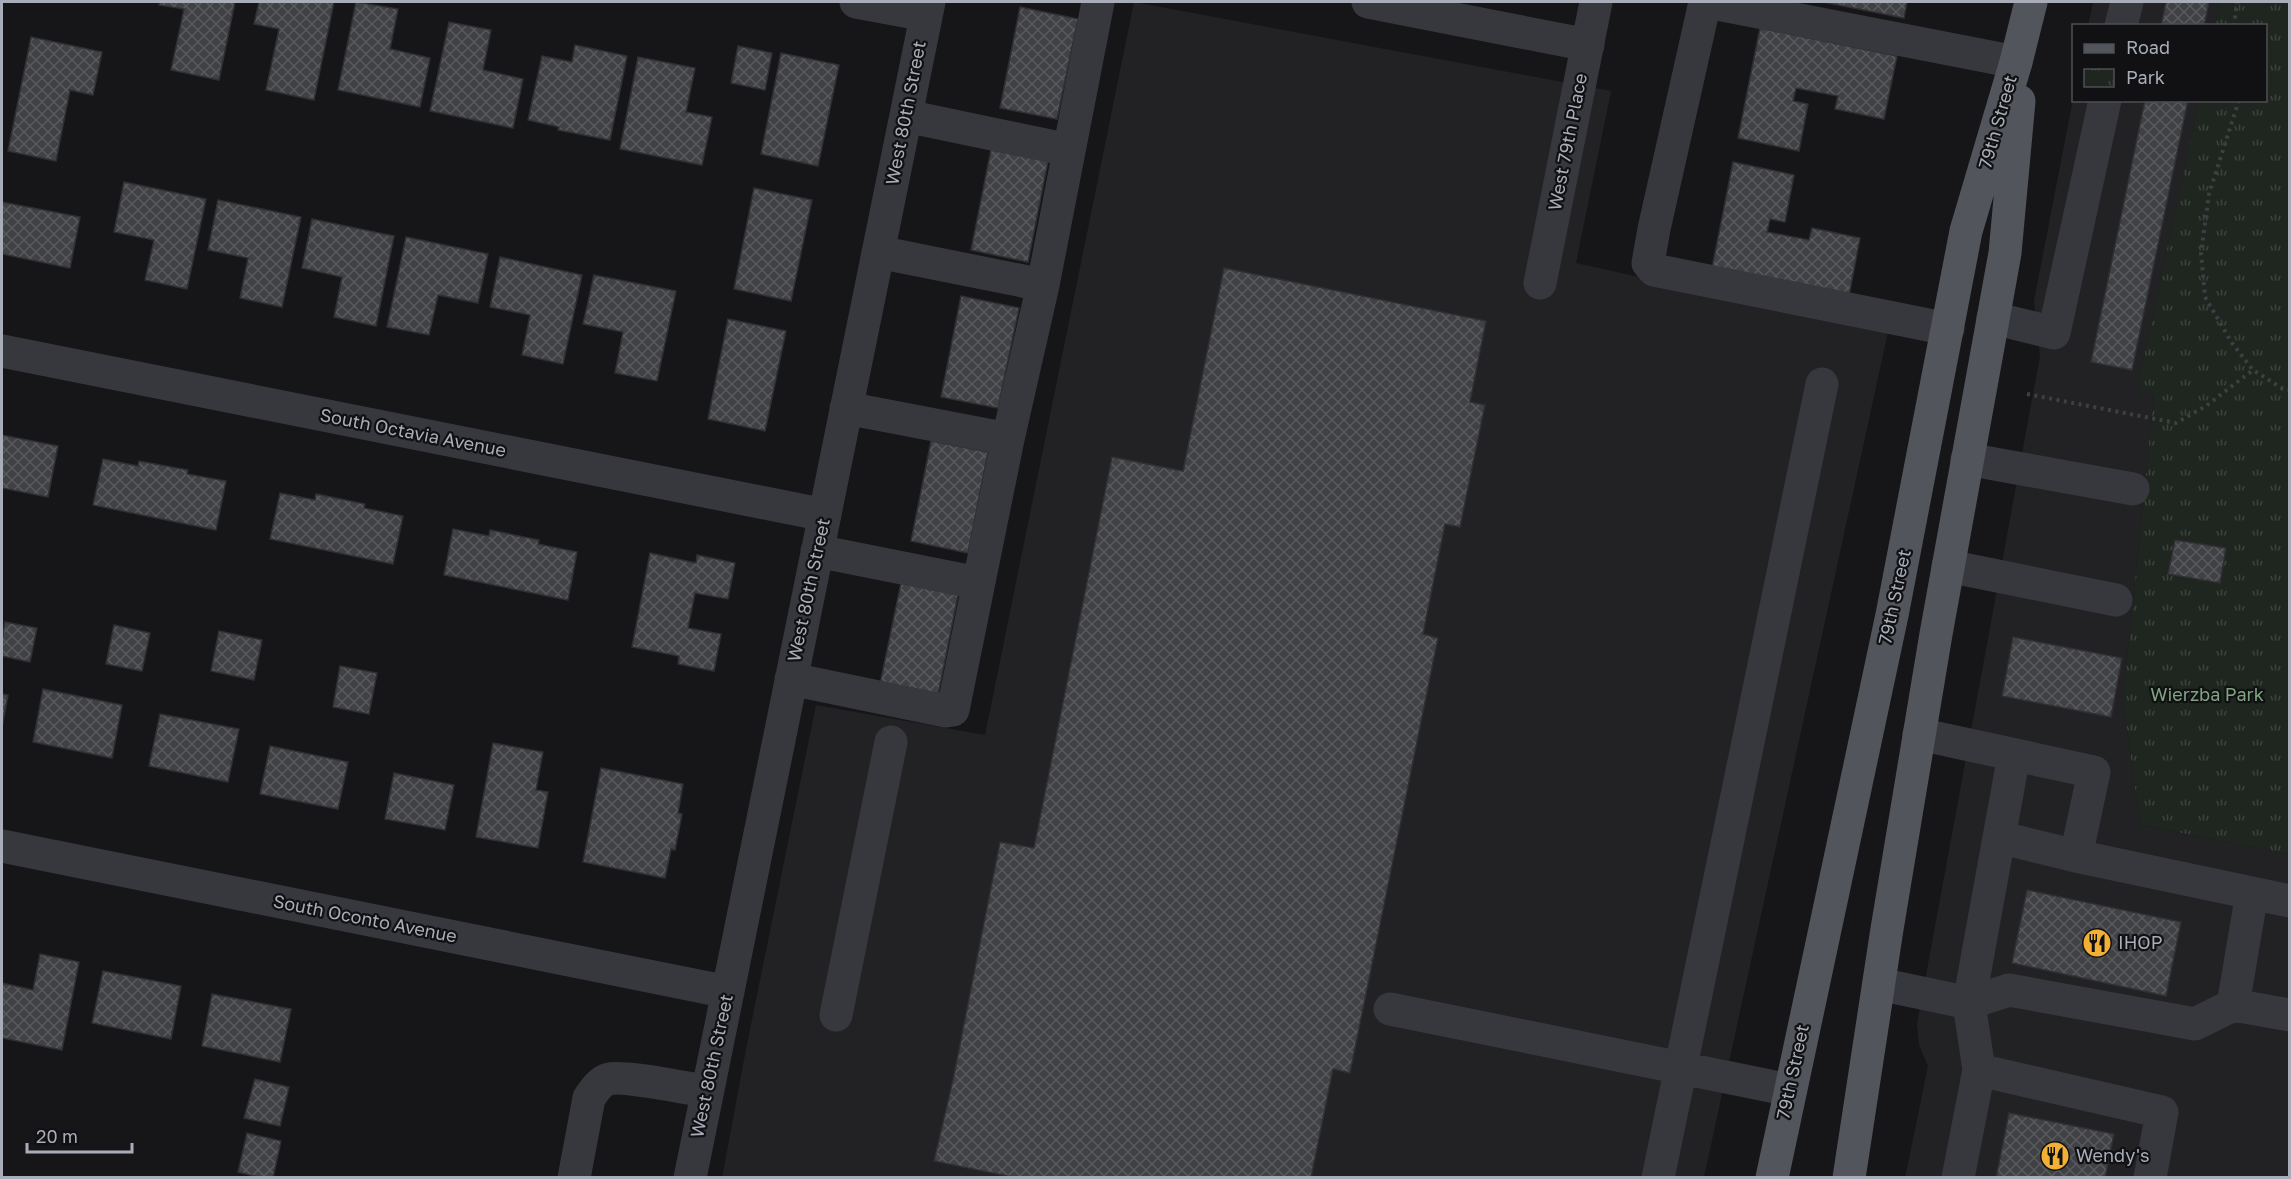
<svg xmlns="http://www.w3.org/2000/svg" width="2291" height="1179" font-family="'Golos Text',sans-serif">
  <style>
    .built { fill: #222225 }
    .park { fill: url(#park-tufts) }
    .building { fill: url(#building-cross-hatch); stroke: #303034; stroke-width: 1.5 }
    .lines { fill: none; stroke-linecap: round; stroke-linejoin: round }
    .path { stroke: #3d3f44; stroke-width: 4; stroke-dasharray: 3 4.5; stroke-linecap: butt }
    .minor { stroke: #37383d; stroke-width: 33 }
    .major { stroke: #53555c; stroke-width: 33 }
    .labels { text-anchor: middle; stroke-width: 4.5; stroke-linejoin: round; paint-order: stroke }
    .street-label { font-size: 18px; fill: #a8adb8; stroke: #111113 }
    .park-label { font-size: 18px; fill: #7fa381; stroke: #111113 }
    .poi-label { font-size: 18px; fill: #a8adb8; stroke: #111113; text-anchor: start }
  </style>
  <defs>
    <pattern id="park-tufts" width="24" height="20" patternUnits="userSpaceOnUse" patternTransform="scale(1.5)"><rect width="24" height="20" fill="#1e261f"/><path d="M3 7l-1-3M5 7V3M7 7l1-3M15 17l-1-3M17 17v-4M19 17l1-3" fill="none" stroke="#3c433d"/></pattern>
    <pattern id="building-cross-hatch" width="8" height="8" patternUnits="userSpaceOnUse" patternTransform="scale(1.5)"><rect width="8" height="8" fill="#404145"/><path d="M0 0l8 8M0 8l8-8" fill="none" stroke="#595a5e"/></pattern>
  </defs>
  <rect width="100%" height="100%" fill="#161618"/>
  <path class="built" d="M1134 2 1611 91 1576 263 1888 332 1704 1177 722 1178 746 1049 816 705 985 735Z
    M2093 2H2220L2215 25 2088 26Z
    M2073 99 2199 101 2137 389 2154 394 2123 699 2140 825 2289 854V1177L1905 1178 1928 1066 1919 1045 1917 1024 2040 356 2034 301Z"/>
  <path class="park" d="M2220 2H2289V854L2140 825 2123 699 2154 395 2137 389 2199 101 2266 100V26L2215 25Z"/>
  <path class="building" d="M160 2H235L219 80 171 70 184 9 159 5Z
    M259 2H334L314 100 266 90 279 29 254 24Z
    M356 2 398 9 390 49 430 58 420 107 338 90Z
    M1823 2H1907L1904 18Z
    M2166 2H2209L2204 26H2161Z
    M1020 7 1078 19 1057 119 1000 108Z
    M449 22 491 30 483 70 523 79 513 128 430 111Z
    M1760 28 1897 56 1884 119 1835 109 1838 96 1796 88 1793 101 1808 104 1799 151 1738 138Z
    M31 37 102 52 93 95 70 90 56 161 8 151Z
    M575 45 627 56 610 140 558 130 559 127 528 120 542 56 572 62Z
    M738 46 772 53 765 90 731 83Z
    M781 53 839 65 818 166 761 154Z
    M638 57 695 68 686 112 712 117 702 165 620 149Z
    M2145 100H2188L2132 370 2091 362Z
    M991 150 1048 161 1028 262 971 250Z
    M1733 162 1794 175 1785 222 1770 219 1767 232 1809 240 1812 228 1860 238 1848 301 1711 273Z
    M124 182 206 199 187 289 145 280 154 240 114 232Z
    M754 188 812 200 791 301 734 289Z
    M218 200 301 217 282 307 240 298 248 258 208 250Z
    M2 202 80 217 70 268 2 254Z
    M312 219 394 236 376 326 334 317 342 277 302 268Z
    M406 237 488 254 478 303 438 295 429 335 387 327Z
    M500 257 582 275 563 364 522 355 530 315 490 307Z
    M1224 268 1486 321 1470 402 1485 405 1460 527 1445 524 1423 634 1438 638 1350 1073 1333 1069 1311 1178H1017L934 1161 953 1080 1000 842 1034 848 1112 457 1183 471Z
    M594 275 676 291 657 381 615 373 623 332 583 324Z
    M961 296 1019 308 998 408 941 397Z
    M728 319 786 331 765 431 708 419Z
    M2 435 58 446 48 497 2 488Z
    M931 441 988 452 968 553 911 541Z
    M103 459 138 466 139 461 188 470 187 474 226 481 216 530 93 505Z
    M280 493 315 500 316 494 365 504 364 508 403 516 393 564 270 539Z
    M453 529 489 536 490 530 539 540 538 544 577 552 568 600 444 575Z
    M2175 540 2226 548 2220 583 2168 574Z
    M650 553 696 563 697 555 735 563 728 599 695 593 688 628 721 634 714 671 678 664 679 656 632 647Z
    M901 583 958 595 938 695 880 684Z
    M5 622 37 628 30 662 2 656V640Z
    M114 625 150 633 142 671 106 664Z
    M219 631 262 640 254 680 211 671Z
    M2013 637 2122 658 2111 717 2002 696Z
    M340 666 377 673 369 714 333 707Z
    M43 689 122 705 112 758 33 742Z
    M2 694 8 695 2 727Z
    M160 714 239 729 228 782 149 766Z
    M493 743 543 752 536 790 548 792 538 848 476 837Z
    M270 746 348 762 338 809 260 794Z
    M601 768 683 784 678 813 682 814 675 850 671 849 665 878 583 862Z
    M394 773 454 785 445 830 385 819Z
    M2027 890 2181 922 2166 996 2012 963Z
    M40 954 79 962 62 1050 2 1038V983L33 990Z
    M103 971 181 986 171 1039 92 1023Z
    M212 994 291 1009 280 1062 202 1046Z
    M255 1079 289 1087 280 1126 244 1118Z
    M2009 1113 2114 1134 2105 1178H1996Z
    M247 1133 281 1141 273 1178H262L238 1172Z"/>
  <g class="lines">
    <path class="path" d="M2234 26 2237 2
      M2239 100 2209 194 2201 253 2205 297 2232 343 2253 370 2283 389 2290 390
      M2027 394 2176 423 2206 406 2253 370"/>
    <path class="minor" d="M856 2 926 15
      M1368 2 1588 45
      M1705 2 1654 229 1648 263 1654 270 1948 329
      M1707 2 2016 62
      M2121 26 2127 2
      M906 116 1069 150
      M878 252 1043 285
      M1540 283 1596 2
      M1993 318 2054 333 2105 100
      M2 351 825 515
      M846 408 1008 439
      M1967 459 2133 489
      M817 551 978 583
      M1948 566 2116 600
      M791 679 946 711 953 710 1008 439 1043 285 1098 2
      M1919 734 2094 772 2076 856 2290 901
      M1999 837 2076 856
      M2 846 728 992
      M1879 984 1969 1003 2009 990 2195 1024 2233 1005 2290 1015
      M2233 1005 2252 893
      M1390 1009 1790 1090
      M836 1015 891 742
      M1979 1070 2162 1112 2150 1178
      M574 1178 589 1098C594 1091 600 1081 609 1079 623 1075 689 1089 707 1091
      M690 1178 929 2
      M1658 1178 1822 384
      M1958 1178 1979 1070 1969 1003 2014 755"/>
    <path class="major" d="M1772 1178 1892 615 1966 231 2016 62 2031 2
      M1849 1178 1887 929 1936 634 2005 253 2019 101"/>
  </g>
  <defs>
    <g id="restaurant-disc" transform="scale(1.5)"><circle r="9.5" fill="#f2b134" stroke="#111113"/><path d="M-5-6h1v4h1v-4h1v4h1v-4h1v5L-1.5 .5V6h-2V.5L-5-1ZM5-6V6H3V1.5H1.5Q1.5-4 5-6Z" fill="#111"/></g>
  </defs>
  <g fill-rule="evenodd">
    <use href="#restaurant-disc" x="2097" y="943"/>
    <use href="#restaurant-disc" x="2055" y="1156"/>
  </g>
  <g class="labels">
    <g class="street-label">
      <text transform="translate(906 113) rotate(-79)" y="6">West 80th Street</text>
      <text transform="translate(1998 122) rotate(-74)" y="6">79th Street</text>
      <text transform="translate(1568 142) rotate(-79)" y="6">West 79th Place</text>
      <text transform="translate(413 433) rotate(11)" y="6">South Octavia Avenue</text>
      <text transform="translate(809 590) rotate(-78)" y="6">West 80th Street</text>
      <text transform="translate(1895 597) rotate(-78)" y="6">79th Street</text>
      <text transform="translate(365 919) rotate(11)" y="6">South Oconto Avenue</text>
      <text transform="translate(712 1066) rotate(-78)" y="6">West 80th Street</text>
      <text transform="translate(1793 1072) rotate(-78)" y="6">79th Street</text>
    </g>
    <g class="park-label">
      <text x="2207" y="701">Wierzba Park</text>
    </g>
    <g class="poi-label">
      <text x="2118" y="949">IHOP</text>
      <text x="2076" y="1162">Wendy's</text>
    </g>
  </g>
  <rect width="2291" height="1179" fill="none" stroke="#a8adb8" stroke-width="6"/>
  <rect x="2072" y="24" width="195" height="78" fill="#111113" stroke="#4d4f55" stroke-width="1.5"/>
  <rect x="2084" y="44" width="30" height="9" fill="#53555c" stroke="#4d4f55" stroke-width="1.5"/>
  <text x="2126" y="54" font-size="18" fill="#a8adb8">Road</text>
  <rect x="2084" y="69" width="30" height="18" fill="url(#park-tufts)" stroke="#4d4f55" stroke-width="1.5"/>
  <text x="2126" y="84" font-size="18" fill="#a8adb8">Park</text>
  <path d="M27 1143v9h105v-9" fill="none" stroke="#a8adb8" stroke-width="3"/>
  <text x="36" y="1143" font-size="18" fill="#a8adb8" stroke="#111113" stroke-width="4.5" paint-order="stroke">20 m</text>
</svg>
